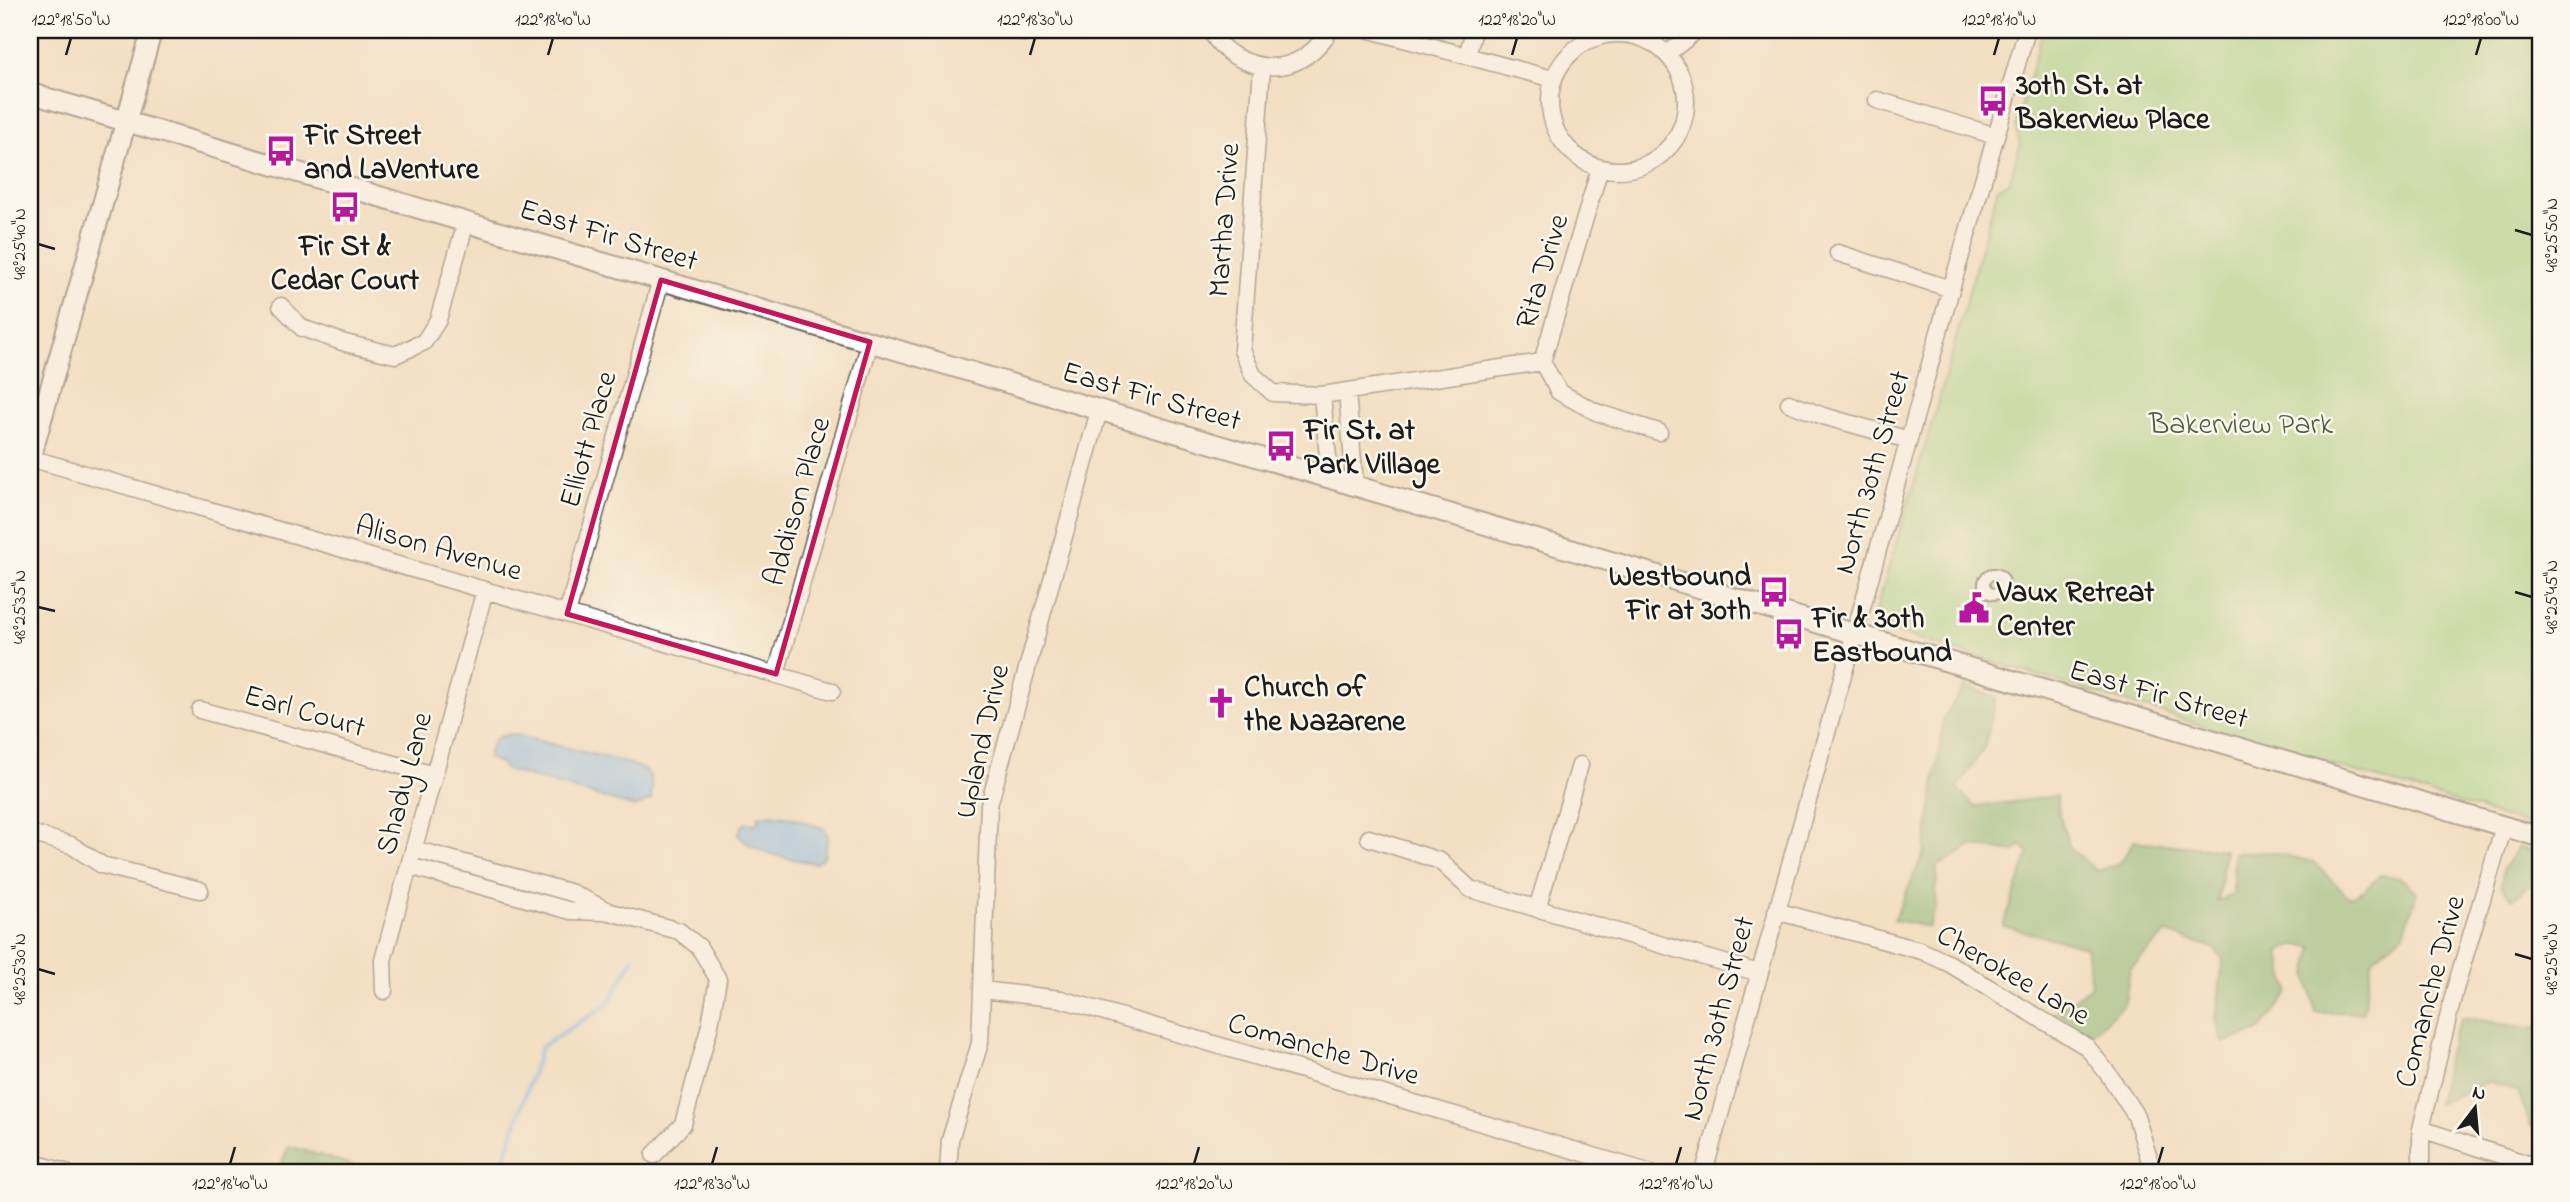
<svg xmlns="http://www.w3.org/2000/svg" width="2570" height="1202" font-family="'Indie Flower',sans-serif">
  <style>
    .green { fill: #9fd88b; stroke: #5e7a54; stroke-width: 2 }
    .forest { fill: #7fb877; stroke: #4e6a4a; stroke-width: 2 }
    .water { fill: #7ebaf0; stroke: #4d6b86; stroke-width: 2 }
    .lines { fill: none; stroke-linecap: round; stroke-linejoin: round }
    .stream { stroke: #7ebaf0; stroke-width: 4.5 }
    .pedestrian-casing { stroke: #676056; stroke-width: 14 }
    .minor-casing { stroke: #676056; stroke-width: 19 }
    .tertiary-casing { stroke: #676056; stroke-width: 23 }
    .pedestrian { stroke: #fff; stroke-width: 10 }
    .minor { stroke: #fff; stroke-width: 16 }
    .tertiary { stroke: #fff; stroke-width: 19 }
    .marked { fill: none; stroke: #c2185b; stroke-width: 5; stroke-linejoin: round }
    .ticks { fill: none; stroke: #1c1c1c; stroke-width: 2.5 }
    .labels { text-anchor: middle; stroke-width: 5; stroke-linejoin: round; paint-order: stroke }
    .poi-label { font-size: 30px; font-weight: bold; fill: #1c1c1c; stroke: #fbf7ec; text-anchor: start }
    .street-label { font-size: 30px; fill: #1c1c1c; stroke: #fbf7ec }
    .park-label { font-size: 30px; fill: #4a5e43; stroke: #fbf7ec }
    .neatline { fill: none; stroke: #1c1c1c; stroke-width: 2.5 }
    .ticks-label { font-size: 18px; text-anchor: middle; fill: #1c1c1c }
  </style>
  <rect width="100%" height="100%" fill="#fbf7ec"/>
  <filter id="ink" filterUnits="userSpaceOnUse"><feTurbulence type="fractalNoise" baseFrequency=".0143" numOctaves="2"/><feDisplacementMap in="SourceGraphic" scale="14" xChannelSelector="R" yChannelSelector="G"/><feConvolveMatrix kernelMatrix="1 2 1 2 8 2 1 2 1" color-interpolation-filters="sRGB"/></filter>
  <filter id="wash" filterUnits="userSpaceOnUse"><feTurbulence type="fractalNoise" baseFrequency=".00686" numOctaves="4" result="noise"/><feDisplacementMap in="SourceGraphic" scale="28" xChannelSelector="R" yChannelSelector="G"/><feGaussianBlur stdDeviation="1.57" result="paint"/><feColorMatrix in="noise" values="0 0 0 0 0 0 0 0 0 0 0 0 0 0 0 0 0 1.4 0 .05"/><feComposite in="paint" operator="in"/></filter>
  <g filter="url(#wash)">
    <rect width="100%" height="100%" fill="#f3dfc2"/>
    <path class="green" d="M2043 30H2540V828L1882 628 1875 614 1941 392 1998 187 2009 183 2020 146 2016 126Z"/>
    <path class="forest" d="M1965 686 1996 698 1985 746 1957 789 1976 807 2057 796 2059 814 2070 848 2097 871 2119 864 2134 841 2225 850 2218 901 2233 895 2234 853 2271 852 2313 862 2350 898 2366 889 2380 875 2401 878 2417 893 2404 933 2373 958 2363 1012 2316 1013 2307 976 2313 947 2297 945 2279 951 2289 992 2259 1031 2223 1043 2216 1019 2223 960 2214 948 2166 933 2130 969 2125 1003 2090 1036 2056 1012 2091 986 2086 947 2003 926 2029 853 2021 845 2014 852 1972 846 1937 867 1936 906 1929 927 1894 920 1925 850 1944 717Z
      M2518 847 2540 854V883L2535 881 2512 899 2501 886 2503 869Z
      M2461 1017 2529 1028 2540 1026V1124L2531 1127 2518 1091 2489 1081 2438 1104 2449 1049Z
      M289 1146 375 1172H277Z"/>
    <path class="water" d="M512 734 631 764 648 772 652 786 651 800 635 807 506 770 502 764 488 758C491 740 494 736 512 734Z
      M772 814 790 817 823 828 828 836 824 857 815 863C788 858 757 855 738 835L741 827 746 823 755 824 759 821 758 816Z"/>
    <g class="lines">
      <path class="stream" d="M500 1172 541 1047 608 1004 634 957"/>
    </g>
  </g>
  <g filter="url(#ink)">
    <g class="lines">
      <g class="pedestrian-casing">
        <path id="pedestrian" d="M1984 584a10 10 0 1 1 20 0a10 10 0 1 1-20 0Z"/>
      </g>
      <g class="minor-casing">
        <path id="minor" d="M1013 30 1024 33
          M1211 30C1223 59 1266 75 1295 62 1311 55 1321 44 1330 30
          M1370 30 1553 79
          M1550 102a68 68 0 1 1 136 0a68 68 0 1 1-136 0Z
          M1667 54 1697 30
          M1467 56 1474 30
          M1262 67 1242 350 1253 375 1273 393 1322 395 1542 362 1600 168
          M1877 100 1996 136
          M1838 253 1951 289
          M281 306 302 328 345 343 395 355 424 342 438 320 466 222
          M1542 362 1559 392 1596 412 1659 432
          M1347 392 1355 485
          M1322 395 1330 478
          M1789 403 1823 416 1909 440
          M30 458 832 691
          M567 614 661 280
          M776 674 870 342
          M200 710 434 775
          M30 833 71 845 102 865 200 890
          M1369 838 1440 861 1470 889 1759 973
          M414 849 572 893 610 912 679 931 699 947 718 979 710 1025 683 1124 654 1155
          M409 866 571 911 604 912
          M1537 909 1580 765
          M1776 911 1922 951 1950 964 2087 1047 2109 1075 2136 1116 2153 1172
          M982 990 1061 999 1648 1172
          M384 991 383 960 485 590
          M2421 1129 2540 1168
          M30 1162 65 1172
          M948 1172 950 1140 980 1043 989 805 1099 411
          M1704 1172 1951 289 2027 30
          M2421 1172V1129L2455 989 2504 826"/>
      </g>
      <g class="tertiary-casing">
        <path id="tertiary" d="M30 93 2540 837
          M30 460 152 30"/>
      </g>
      <use href="#pedestrian" class="pedestrian"/>
      <use href="#minor" class="minor"/>
      <use href="#tertiary" class="tertiary"/>
    </g>
  </g>
  <path d="M0 0H2570V1202H0ZM661 280 870 342 776 674 567 614Z" fill="#f3dfc2" fill-opacity=".55" fill-rule="evenodd"/>
  <path class="marked" d="M661 280 870 342 776 674 567 614Z"/>
  <path class="ticks" d="M66 55 71 38M548 55 553 38M1030 55 1035 38M1512 55 1517 38M1994 55 1999 38M2476 55 2481 38M2515 230 2532 235M38 244 55 249M2515 592 2532 597M38 607 55 611M2515 954 2532 959M38 969 55 974M230 1164 235 1147M712 1164 717 1147M1194 1164 1199 1147M1676 1164 1681 1147M2158 1164 2163 1147"/>
  <defs>
    <g id="bus-bare" transform="scale(2.415)"><path d="M-5-6H5V4H4V6H2V4H-2V6H-4V4H-5ZM-3.5-4V0h7V-4ZM-3.5 1.2v1.5H-2V1.2ZM2 1.2v1.5H3.5V1.2Z" fill="#b5179e" stroke="#fbf7ec" stroke-width="2.5" paint-order="stroke"/></g>
    <g id="civic-bare" transform="scale(2.415)"><path d="M-.6-6.5H3V-4.5H.6V-3L4-1V1h2V6H-6V1h2V-1L-.6-3ZM-1.2 2.5V6h2.4V2.5Z" fill="#b5179e" stroke="#fbf7ec" stroke-width="2.5" paint-order="stroke"/></g>
    <g id="church-bare" transform="scale(2.415)"><path d="M-1.2-6h2.4v3.5h3.3v2.4h-3.3V6h-2.4V-.1h-3.3v-2.4h3.3Z" fill="#b5179e" stroke="#fbf7ec" stroke-width="2.5" paint-order="stroke"/></g>
  </defs>
  <g fill-rule="evenodd">
    <use href="#bus-bare" x="1993" y="101"/>
    <use href="#bus-bare" x="281" y="151"/>
    <use href="#bus-bare" x="345" y="207"/>
    <use href="#bus-bare" x="1281" y="446"/>
    <use href="#bus-bare" x="1774" y="592"/>
    <use href="#civic-bare" x="1974" y="608"/>
    <use href="#bus-bare" x="1789" y="634"/>
    <use href="#church-bare" x="1221" y="703"/>
  </g>
  <g class="labels">
    <g class="poi-label">
      <text x="2016" y="94">30th St. at<tspan x="2016" dy="34">Bakerview Place</tspan></text>
      <text x="304" y="144">Fir Street<tspan x="304" dy="34">and LaVenture</tspan></text>
      <text x="345" y="255" text-anchor="middle">Fir St &amp;<tspan x="345" dy="34">Cedar Court</tspan></text>
      <text x="1304" y="439">Fir St. at<tspan x="1304" dy="34">Park Village</tspan></text>
      <text x="1751" y="585" text-anchor="end">Westbound<tspan x="1751" dy="34">Fir at 30th</tspan></text>
      <text x="1997" y="601">Vaux Retreat<tspan x="1997" dy="34">Center</tspan></text>
      <text x="1812" y="627">Fir &amp; 30th<tspan x="1812" dy="34">Eastbound</tspan></text>
      <text x="1244" y="696">Church of<tspan x="1244" dy="34">the Nazarene</tspan></text>
    </g>
    <g class="street-label">
      <text transform="translate(1223 220) rotate(-86)" y="10">Martha Drive</text>
      <text transform="translate(609 234) rotate(17)" y="10">East Fir Street</text>
      <text transform="translate(1541 271) rotate(-73)" y="10">Rita Drive</text>
      <text transform="translate(1152 395) rotate(16)" y="10">East Fir Street</text>
      <text transform="translate(587 439) rotate(-74)" y="10">Elliott Place</text>
      <text transform="translate(1871 472) rotate(-74)" y="10">North 30th Street</text>
      <text transform="translate(796 501) rotate(-74)" y="10">Addison Place</text>
      <text transform="translate(439 547) rotate(16)" y="10">Alison Avenue</text>
      <text transform="translate(2159 693) rotate(16)" y="10">East Fir Street</text>
      <text transform="translate(305 710) rotate(16)" y="10">Earl Court</text>
      <text transform="translate(981 741) rotate(-77)" y="10">Upland Drive</text>
      <text transform="translate(403 783) rotate(-75)" y="10">Shady Lane</text>
      <text transform="translate(2014 974) rotate(30)" y="10">Cherokee Lane</text>
      <text transform="translate(2429 991) rotate(-75)" y="10">Comanche Drive</text>
      <text transform="translate(1717 1018) rotate(-75)" y="10">North 30th Street</text>
      <text transform="translate(1324 1048) rotate(16)" y="10">Comanche Drive</text>
    </g>
    <g class="park-label">
      <text x="2241" y="433">Bakerview Park</text>
    </g>
  </g>
  <rect width="2570" height="1202" fill="none" stroke="#fbf7ec" stroke-width="77"/>
  <g transform="translate(2475 1108) rotate(16)" stroke="#fbf7ec" stroke-width="5" paint-order="stroke">
  <path d="M0-5L12 26L0 18L-12 26Z" fill="#1c1c1c"/>
  <text y="-10" font-size="19" font-weight="bold" text-anchor="middle" fill="#1c1c1c">N</text>
  </g>
  <rect x="38" y="38" width="2494" height="1126" class="neatline"/>
  <g class="ticks-label">
    <text x="71" y="25">122°18'50"W</text>
    <text x="553" y="25">122°18'40"W</text>
    <text x="1035" y="25">122°18'30"W</text>
    <text x="1517" y="25">122°18'20"W</text>
    <text x="1999" y="25">122°18'10"W</text>
    <text x="2481" y="25">122°18'00"W</text>
    <text transform="translate(2551 235) rotate(-90)" y="6">48°25'50"N</text>
    <text transform="translate(19 244) rotate(-90)" y="6">48°25'40"N</text>
    <text transform="translate(2551 597) rotate(-90)" y="6">48°25'45"N</text>
    <text transform="translate(19 607) rotate(-90)" y="6">48°25'35"N</text>
    <text transform="translate(2551 959) rotate(-90)" y="6">48°25'40"N</text>
    <text transform="translate(19 969) rotate(-90)" y="6">48°25'30"N</text>
    <text x="230" y="1189">122°18'40"W</text>
    <text x="712" y="1189">122°18'30"W</text>
    <text x="1194" y="1189">122°18'20"W</text>
    <text x="1676" y="1189">122°18'10"W</text>
    <text x="2158" y="1189">122°18'00"W</text>
  </g>
</svg>
